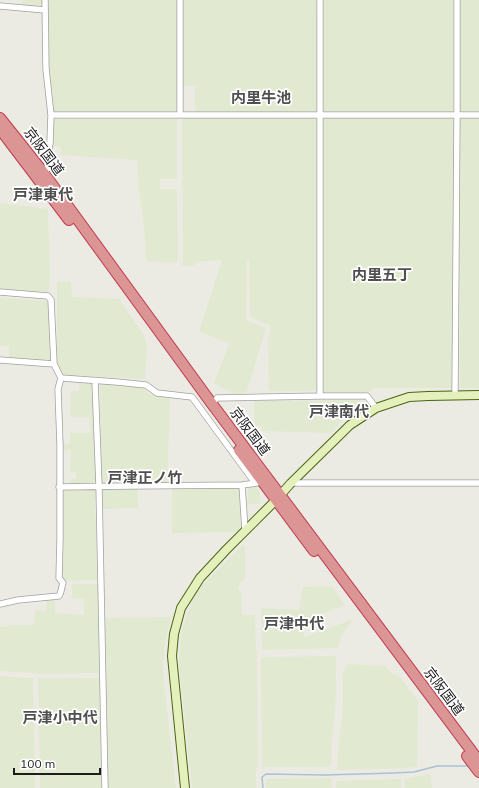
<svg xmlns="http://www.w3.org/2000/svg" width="479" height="788" font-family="Mulish,'Noto Sans JP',sans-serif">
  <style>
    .farmland { fill: #e2e9d1 }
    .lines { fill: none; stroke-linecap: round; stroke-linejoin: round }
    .stream { stroke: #a9c2d5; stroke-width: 1.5 }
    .street-casing { stroke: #a0a0a0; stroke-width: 7 }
    .secondary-casing { stroke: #4b6412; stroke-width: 10 }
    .highway-casing { stroke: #c13a4d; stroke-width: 12 }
    .street { stroke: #fff; stroke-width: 5.5 }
    .secondary { stroke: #e4f1bd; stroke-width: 8 }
    .highway { stroke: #da9594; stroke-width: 10 }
    .labels { text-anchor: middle; stroke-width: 3.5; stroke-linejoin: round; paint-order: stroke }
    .street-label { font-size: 14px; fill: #1c1c1c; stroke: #fff }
    .neighbourhood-label { font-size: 15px; font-weight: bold; fill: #4f4f4f; stroke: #fff }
  </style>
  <rect width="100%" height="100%" fill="#ecebe3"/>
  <path class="farmland" d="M23 0H43V2L41 7 22 5Z
    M47 0H177V112L174 114H54L52 112 53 94 48 71Z
    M181 0H316L317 111 315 114H195V86H182Z
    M321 0H453V111L450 113H324L321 111Z
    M458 0H479V113H461L459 111Z
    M324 117 451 118 454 122 455 388H374L368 392H324L321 390 322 120Z
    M461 117H479V388H460L459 120Z
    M185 118H315L317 120 316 391H269L268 338 271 326 250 317 249 259 247 260 246 320 266 328 247 391 241 395H235L214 383 229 344 199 331 222 260 201 261 192 266H181L183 264 182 120Z
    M53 119H177V179H160V189H177L178 261 175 263 146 261 144 226 139 191 137 160 61 155V147L52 146Z
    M0 203 48 209 50 276 49 289 47 292 16 291V290L0 288Z
    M57 282H71L72 297 119 299 144 335 147 344 145 379 65 375 62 373 57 362Z
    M0 298 50 301 51 362 9 359V346H0Z
    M80 381 94 383 97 485 70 486V479H76V472H70L71 450H62V444H70V433H90V418L70 417 71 391H79Z
    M105 383 147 387V394L170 397 167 483 101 484 100 385Z
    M361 400 331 433 262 431V426H254V401Z
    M249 485H255L260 492V504H248V488Z
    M95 488 97 580 69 581 65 580 61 577 63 490 64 489Z
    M138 488V508L102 509V491L103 489Z
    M244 488 245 522 236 532 172 533V489Z
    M244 544 245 549V578L242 582 238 586V589L241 591 242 594 241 595 242 614 244 615H255L256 648 257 653 258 767 256 770V788H192L179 665 181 634 187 614 192 602 199 589 211 576Z
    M72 584H98L99 673 44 674 0 671V627H6L8 625H34L35 610 46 611 47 599 55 598V613L84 615V599L72 598Z
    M332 586 345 605 301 621 305 637 351 620 352 621 341 637 338 648 262 650 261 610 263 608 299 610 303 587Z
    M171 617 165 644 163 663 164 683 176 788H108L104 618Z
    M335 656 336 659V694L335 714 332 739 331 765 330 767H262L261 657Z
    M348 664 385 666 393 674 400 677 418 701 417 767 383 769 337 770 339 741 343 710V673Z
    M0 676 33 678 35 788H0Z
    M38 678H100L103 788H40Z
    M429 774 431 777 432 788H405V779Z
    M331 778 332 788H266V779Z
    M401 779V788H336L337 781Z"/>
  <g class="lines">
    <path class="stream" d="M263 788 262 777 266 774 324 775 394 773 414 772 437 766H469"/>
    <g class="street-casing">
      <path id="street" d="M180 0V115
        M320 0V396
        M0 6 45 10
        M51 115H479
        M43 172 48 169 47 161 50 143 51 115 46 69 45 0
        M0 292 48 296 51 300 54 364 61 378 58 389 60 445V539L59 578 63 583C61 587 62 592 59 596L18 600 0 604
        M0 360 54 364
        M61 378 117 382 146 385 157 393 192 397 255 483
        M95 381 99 486 105 788
        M455 395 457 115V0
        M212 404 217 398 320 396H367L376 408
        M291 483H479
        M242 485 245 530
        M59 487 133 486 242 485 257 483"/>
    </g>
    <g class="secondary-casing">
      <path id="secondary" d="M185 788 172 656 174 634 181 608 200 578 226 550 276 500 291 483 350 425 376 408 409 397 428 396 479 395"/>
    </g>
    <g class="highway-casing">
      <path id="highway" d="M0 118 43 172 212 404 479 761
        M0 129 69 220
        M239 450 314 551
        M467 756 479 772"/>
    </g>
    <use href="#street" class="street"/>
    <use href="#secondary" class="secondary"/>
    <use href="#highway" class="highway"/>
  </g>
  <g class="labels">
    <g class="street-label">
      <text transform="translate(44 151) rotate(53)" y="5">京阪国道</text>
      <text transform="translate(250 431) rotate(53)" y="5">京阪国道</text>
      <text transform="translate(444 691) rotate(53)" y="5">京阪国道</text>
    </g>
    <g class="neighbourhood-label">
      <text x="261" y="103">内里牛池</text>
      <text x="43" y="200">戸津東代</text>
      <text x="382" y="280">内里五丁</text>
      <text x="339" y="417">戸津南代</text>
      <text x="145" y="483">戸津正ノ竹</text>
      <text x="294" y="629">戸津中代</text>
      <text x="60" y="723">戸津小中代</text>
    </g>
  </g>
  <path d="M14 768v6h86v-6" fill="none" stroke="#1c1c1c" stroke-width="2"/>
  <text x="20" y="768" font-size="12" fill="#1c1c1c" stroke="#ffffff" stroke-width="3" paint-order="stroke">100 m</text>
</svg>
